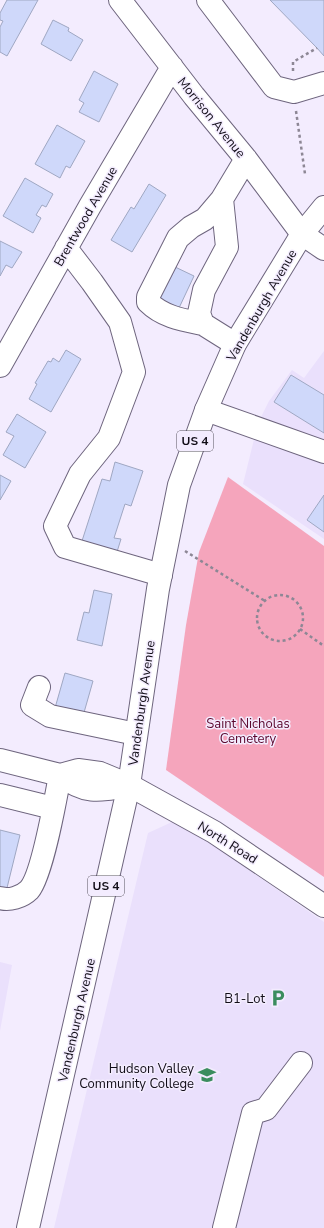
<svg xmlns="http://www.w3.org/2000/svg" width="324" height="1228" font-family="'Nunito Sans',sans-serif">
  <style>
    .built { fill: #eae0fc }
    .green { fill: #f5a5bc }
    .building { fill: #cfd8fa; stroke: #9fa7c2 }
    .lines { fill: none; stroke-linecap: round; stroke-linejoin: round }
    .minor-casing { stroke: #6e657e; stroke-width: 24 }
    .major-casing { stroke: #6e657e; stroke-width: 24 }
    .path { stroke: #8d8795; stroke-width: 2.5; stroke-dasharray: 3 3; stroke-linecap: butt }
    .minor { stroke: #fff; stroke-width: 22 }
    .major { stroke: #fff; stroke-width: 22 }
    .labels { text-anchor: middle; stroke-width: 3; stroke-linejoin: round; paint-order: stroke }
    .shield { fill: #f3ecfe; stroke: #55505c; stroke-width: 1 }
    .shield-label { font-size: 12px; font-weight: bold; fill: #110d17 }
    .street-label { font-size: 13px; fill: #110d17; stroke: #f3ecfe }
    .park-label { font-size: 13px; fill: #5c072e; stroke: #f3ecfe }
    .poi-label { font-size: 13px; fill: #110d17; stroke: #f3ecfe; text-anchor: end }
  </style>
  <rect width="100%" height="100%" fill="#f3ecfe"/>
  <path class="built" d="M324 351V539L243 484 258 423 269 401 292 370 304 378Z
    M172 822 210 843 324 922V1228H54L148 833Z
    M0 962 12 965 0 1031Z"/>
  <path class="green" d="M228 477 324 546V877L166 770 186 625 199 552Z"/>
  <path class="building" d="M7 0H38L7 56 0 52V27L3 21 0 20V13Z
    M270 0H324V56L317 48Z
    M53 20 69 28 68 31 83 40 71 61 41 44Z
    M94 71 118 84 99 122 79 112 84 103 79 100Z
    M57 125 85 141 70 168 66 166 60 178 35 164Z
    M25 178 53 194 46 207 42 205 36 215 41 218 33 233 3 216Z
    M149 184 166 195 132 252 111 240 131 207 134 209Z
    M0 241 22 252 12 268 6 265 0 276Z
    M173 266 194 276 179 308 158 298Z
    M66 350 81 359 51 412 29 399 37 384 35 383 48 361 51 362 53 358 59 362Z
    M291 375 324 395V433L274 402Z
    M17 414 46 432 25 468 3 455 14 436 6 432Z
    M115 462 143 471 131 506 125 504 114 538 121 539 116 555 81 544 102 479 110 481Z
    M0 475 11 481 0 500Z
    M324 495V532L307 520Z
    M94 590 112 594 102 646 77 640 84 612 89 613Z
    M65 673 93 681 83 716 55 708Z
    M0 830 20 835 5 896 0 894Z"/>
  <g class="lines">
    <g class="minor-casing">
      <path id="minor" d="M120 0 194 96 246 159 302 234 324 249
        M208 0 274 87 294 92 324 83
        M66 248 92 282 120 322 134 372 109 438 80 474 55 526 65 547 161 575
        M203 324C183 320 163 317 148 302V297L178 238 191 227 205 219 222 199
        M235 344 203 324 199 313 204 290 227 247 222 199 246 159
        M0 366 90 206 172 67
        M206 410 324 452
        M39 687 32 705 50 716 136 734
        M0 760 60 775C56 797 42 876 29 890 22 897 9 901 0 898
        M78 770 100 773 129 785C99 791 86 795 60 775Z
        M129 785 214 832 324 906
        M0 795 53 808
        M224 1228 253 1113 266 1109 301 1063"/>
    </g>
    <g class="major-casing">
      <path id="major" d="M28 1228 129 785 158 589 179 485 206 410 235 344 302 234 324 207"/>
    </g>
    <path class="path" d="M293 71V62L317 48
      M296 111 305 174
      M185 551 265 601
      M257 618a23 23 0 1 1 46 0a23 23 0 1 1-46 0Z
      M300 629 324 646"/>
    <use href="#minor" class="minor"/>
    <use href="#major" class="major"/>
  </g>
  <defs>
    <g id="parking-bare" transform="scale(1.38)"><path d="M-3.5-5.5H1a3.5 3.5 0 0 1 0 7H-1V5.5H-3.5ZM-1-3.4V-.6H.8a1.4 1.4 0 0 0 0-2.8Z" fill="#3b8d5e" stroke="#f3ecfe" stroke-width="2.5" paint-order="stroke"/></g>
    <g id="university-bare" transform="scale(1.38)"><path d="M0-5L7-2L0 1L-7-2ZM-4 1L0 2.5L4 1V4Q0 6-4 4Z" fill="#3b8d5e" stroke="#f3ecfe" stroke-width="2.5" paint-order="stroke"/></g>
  </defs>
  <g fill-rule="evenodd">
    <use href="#parking-bare" x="278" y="998"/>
    <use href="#university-bare" x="207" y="1075"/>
  </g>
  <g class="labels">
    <g class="shield">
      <rect x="177" y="431" width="36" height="20" rx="3"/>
      <rect x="88" y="876" width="36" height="20" rx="3"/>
    </g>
    <g class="shield-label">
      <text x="195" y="445">US 4</text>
      <text x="106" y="890">US 4</text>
    </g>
    <g class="street-label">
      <text transform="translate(212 117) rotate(51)" y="5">Morrison Avenue</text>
      <text transform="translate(85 216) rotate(-60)" y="5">Brentwood Avenue</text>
      <text transform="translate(261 305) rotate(-60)" y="5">Vandenburgh Avenue</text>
      <text transform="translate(141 703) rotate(-82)" y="5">Vandenburgh Avenue</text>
      <text transform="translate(228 842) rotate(32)" y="5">North Road</text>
      <text transform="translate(76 1020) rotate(-77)" y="5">Vandenburgh Avenue</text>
    </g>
    <g class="park-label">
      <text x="248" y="728">Saint Nicholas<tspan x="248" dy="15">Cemetery</tspan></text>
    </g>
    <g class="poi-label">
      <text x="265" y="1003">B1-Lot</text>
      <text x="194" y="1073">Hudson Valley<tspan x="194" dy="15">Community College</tspan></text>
    </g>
  </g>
</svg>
